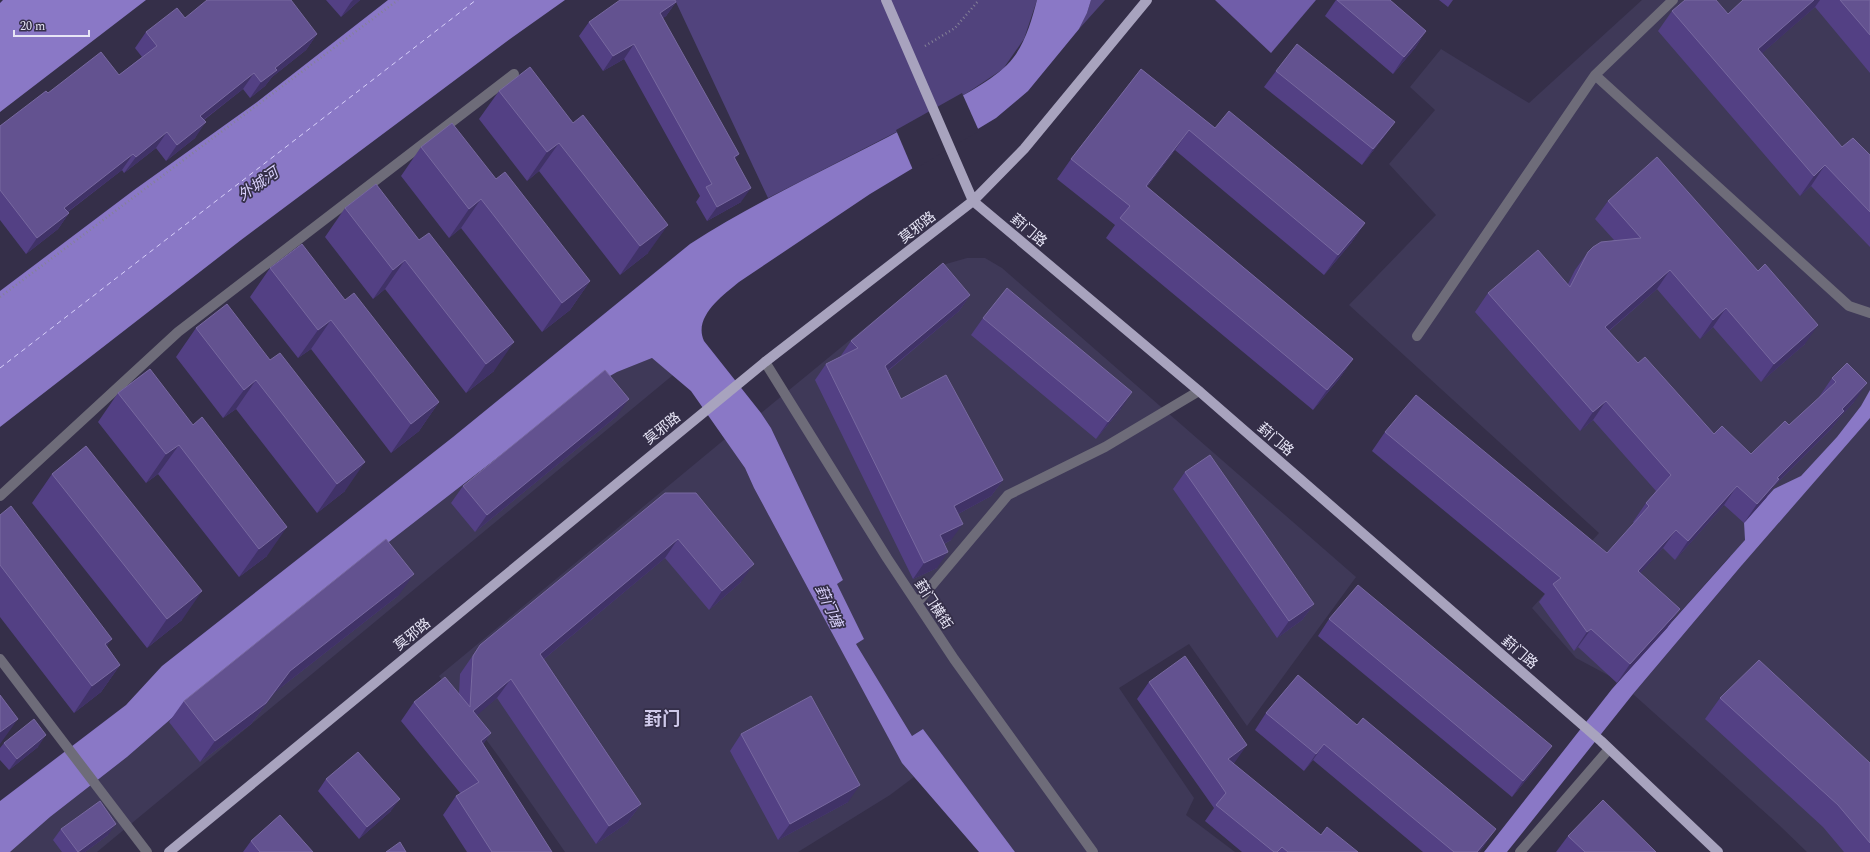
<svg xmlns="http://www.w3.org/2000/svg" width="1870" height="852" font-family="Spectral,'Noto Sans SC',serif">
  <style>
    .built { fill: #3f3958 }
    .green { fill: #51437d }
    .forest { fill: #705da9 }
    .water { fill: #8a78c6 }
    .pier { fill: #352f49 }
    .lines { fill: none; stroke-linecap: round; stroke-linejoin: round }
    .ferry { stroke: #d8d0fb; stroke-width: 1; stroke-dasharray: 5 4; stroke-linecap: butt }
    .path { stroke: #858197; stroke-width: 2.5; stroke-dasharray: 1 3; stroke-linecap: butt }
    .minor { stroke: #6e6c79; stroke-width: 10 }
    .major { stroke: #a8a3be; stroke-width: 10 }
    .wall { fill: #534084 }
    .shaded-wall { fill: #403267 }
    .building { fill: #635290; stroke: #7869a0 }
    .labels { text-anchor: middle; stroke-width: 3.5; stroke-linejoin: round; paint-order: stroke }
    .street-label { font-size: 14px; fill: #e7e5f6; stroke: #352f49 }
    .water-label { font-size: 15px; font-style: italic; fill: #d8d0fb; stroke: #352f49 }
    .district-label { font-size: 18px; font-weight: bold; fill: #cfc9ea; stroke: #352f49 }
  </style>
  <rect width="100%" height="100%" fill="#352f49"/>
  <path class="built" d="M1642 0H1870V852H1807L1779 825 1633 694 1742 565 1730 556 1619 681 1576 658 1532 608 1599 533 1349 305 1436 215 1389 164 1435 110 1410 87 1441 49 1529 103Z
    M967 258H985L1002 268 1356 577 1247 726 1189 644 1119 688 1194 798 1186 815 1235 852H1015L923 729 912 736 856 644 864 639 836 584 843 580 771 428 761 413 928 276 946 264Z
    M652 358 673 375 97 852H10L50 817 127 757 255 646 582 392 617 372Z
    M725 439 745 468 754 488 902 762 914 777 890 795 798 852H565L499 757 439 676Z"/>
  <path class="green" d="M675 0H1037L1024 39 1003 69 967 93 910 125 768 198Z
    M1091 0H1105L1079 29 1087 13Z"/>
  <path class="forest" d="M1215 0H1316L1271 53Z"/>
  <path class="water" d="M3 0H146L0 112V3Z
    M388 0H565L510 39 241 240 0 427V291L134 190 257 102Z
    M1037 0H1091L1087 13 1079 29 1028 91 996 118 870 194 739 282C722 296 693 317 704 341L761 413 771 428 843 580 837 584 864 639 856 644 912 736 923 729 1015 852H979L902 763 754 488 745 468 691 391 652 358 617 372 582 392 255 646 127 757 50 817 10 852H0V801L126 705 162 666 453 437 690 244C767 194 851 159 930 114 952 101 989 83 1007 65 1024 48 1031 23 1037 0Z
    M1870 390V418L1742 565 1633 694 1507 852H1484L1612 689 1745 540 1744 522 1774 489 1801 476 1837 437 1861 406Z"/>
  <path class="pier" d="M962 93 979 131 913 170 896 130Z"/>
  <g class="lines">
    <path class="ferry" d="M0 368 476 0"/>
    <path class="path" d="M925 46 955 28 979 0
      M0 297 398 0"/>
    <path class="minor" d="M1595 75 1849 306 1870 313
      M1417 336 1595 75 1673 0
      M765 362 887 558 954 659 1093 852
      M0 496 178 332 514 74
      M917 603 1008 495 1105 447 1199 391
      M0 659 147 852
      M1520 852 1609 749"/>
    <path class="major" d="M886 0 973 201 1199 391 1601 741 1718 852
      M169 852 765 362 973 201 1024 149 1147 0"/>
  </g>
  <path class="wall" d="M326 0H360L341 17Z
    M1336 0H1390L1426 31 1415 48 1393 74 1325 16Z
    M1439 0H1453L1448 7Z
    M1743 0H1870V73L1815 7 1762 53 1842 147 1870 155V247L1811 186 1800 196 1658 31 1672 11 1728 14Z
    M676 2 666 16 663 18 735 160 741 202 707 221 696 202 700 196 624 59 603 71 579 36 589 22Z
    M185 18 317 34 306 50 272 77 265 86 250 98 243 89 204 120 195 138 166 161 156 148 124 173 122 170 68 212 69 213 58 229 26 254 0 220V126L48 93 119 75 142 57 135 48 146 32Z
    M1141 69 1215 128 1365 223 1351 243 1324 275 1175 150 1147 187 1353 359 1339 379 1313 410 1106 238 1115 225 1057 179 1071 159Z
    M1276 71 1395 122 1383 138 1362 165 1264 87Z
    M499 91 573 123 648 253 620 275 539 171 527 181 479 119Z
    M421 147 496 179 590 281 570 310 542 332 461 228 449 238 401 176Z
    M376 184 494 371 466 393 385 289 373 299 325 237 345 208Z
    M1608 201 1805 344 1761 382 1713 327 1700 339 1657 289 1609 331 1638 363 1714 434 1751 454 1789 425 1819 398V397L1832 378 1854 402 1841 416 1831 429 1774 486 1766 498 1744 523 1724 505 1675 560 1663 548 1640 573 1680 609 1667 628 1617 683 1578 647 1574 651 1539 602 1545 594 1372 451 1385 432 1607 553 1634 523 1633 522 1646 503 1656 491 1593 420 1580 431 1475 312 1488 293 1568 284 1575 270 1588 252 1614 240 1595 219Z
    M270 268 439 402 419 431 391 453 311 349 298 358 250 297Z
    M970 295 959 311 888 371 901 399 1003 480 991 496 958 514 951 540 944 544 937 568 913 579 815 380 826 364 840 357 851 341Z
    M983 318 1121 409 1096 439 971 335Z
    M196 328 270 360 345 491 317 513 236 409 223 418 176 357Z
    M150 369 267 556 239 577 158 474 146 483 98 422 118 393Z
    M617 416 475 532 451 503 463 486Z
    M1185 472 1314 604 1302 620 1277 638 1173 489Z
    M52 474 182 620 147 648 32 503Z
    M665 493 741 582 709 610 665 558 544 659 641 804 627 823 596 844 497 698 476 715 491 733 483 744 552 852H467L443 815 456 796 461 794 401 721 414 702 459 694 460 674 480 645Z
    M0 515 107 646 120 665 101 692 74 713 0 617Z
    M399 595 275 692 251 724 200 762 169 722 184 701Z
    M1329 619 1540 763 1512 797 1318 636Z
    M1298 675 1484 846 1479 852H1423L1313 760 1304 771 1255 730 1266 713Z
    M1149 682 1235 762 1233 763 1321 835 1358 852H1242L1205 821 1214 808 1137 699Z
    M1720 698 1870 763V852H1844L1823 827 1705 719Z
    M741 734 848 802 778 840 730 751Z
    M4 743 38 747 9 770 0 760V748Z
    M326 779 391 811 359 839 318 791Z
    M61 829 108 835 85 852H62L53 840Z
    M1568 836 1656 852H1556Z
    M251 841 313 852H243Z"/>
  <path class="shaded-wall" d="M353 0H360L341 17 351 2Z
    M1814 0H1820L1815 7 1744 69 1758 49Z
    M676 2 666 16 650 27 660 13Z
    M1426 31 1415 48 1393 74 1404 57Z
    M317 34 306 50 272 77 265 86 250 98 261 82 275 68Z
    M634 44 624 59 603 71 613 56Z
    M254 73 243 89 189 131 200 116Z
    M206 122 195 138 166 161 177 145Z
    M1395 122 1383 138 1362 165 1373 149Z
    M1189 130 1175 150 1132 206 1146 186Z
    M167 132 156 148 124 173 136 157Z
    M559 143 539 171 527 181 547 152Z
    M133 154 122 170 53 223 64 208Z
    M739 154 729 168 734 157Z
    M1825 165 1811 186 1800 196 1814 176Z
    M751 188 741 202 707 221 717 207Z
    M481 199 461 228 449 238 469 209Z
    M69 213 58 229 26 254 37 238Z
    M1365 223 1351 243 1324 275 1338 255Z
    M668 225 648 253 620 275 640 246Z
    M405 260 385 289 373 299 393 270Z
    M1670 270 1657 289 1592 345 1605 327Z
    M590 281 570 310 542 332 562 303Z
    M970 295 959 311 874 382 885 366Z
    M1726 308 1713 327 1700 339 1713 320Z
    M331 320 311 349 298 358 318 330Z
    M1818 325 1805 344 1761 382 1774 364Z
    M514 342 494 371 466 393 486 364Z
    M1353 359 1339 379 1313 410 1327 390Z
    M256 380 236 409 223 418 244 390Z
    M1867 383 1854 402 1841 416 1831 429 1774 486 1766 498 1744 523 1757 504 1777 478 1842 409Z
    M1132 392 1121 409 1096 439 1108 422Z
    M629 399 617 416 475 532 487 515Z
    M1606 401 1593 420 1580 431 1593 412Z
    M439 402 419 431 391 453 411 424Z
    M179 445 158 474 146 483 166 454Z
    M365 462 345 491 317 513 337 484Z
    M1003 480 991 496 943 522 954 506Z
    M1737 486 1724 505 1675 560 1688 541Z
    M963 524 951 540 929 551 940 535Z
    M287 527 267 556 239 577 259 549Z
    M1676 530 1663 548 1625 590 1638 571Z
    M678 539 665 558 527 673 540 654Z
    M948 552 937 568 913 579 924 563Z
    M754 564 741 582 709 610 722 591Z
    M414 574 399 595 275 692 251 724 200 762 215 741 290 671Z
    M202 591 182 620 147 648 167 619Z
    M1314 604 1302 620 1277 638 1289 621Z
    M1680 609 1667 628 1617 683 1630 664Z
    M1591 629 1578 647 1574 651 1587 632Z
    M112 639 93 666 105 644Z
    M120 665 101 692 74 713 92 686Z
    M511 679 497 698 460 730 473 711Z
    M18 719 0 744V732Z
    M491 733 478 752 481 741Z
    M46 735 38 747 9 770 17 759Z
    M1324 744 1313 760 1304 771 1316 754Z
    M1247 745 1235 762 1216 775 1228 759Z
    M1552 746 1540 763 1512 797 1523 781Z
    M860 785 848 802 778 840 790 824Z
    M400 799 391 811 359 839 367 827Z
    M641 804 627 823 596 844 609 826Z
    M116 824 108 835 85 852H77Z
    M1496 829 1484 846 1479 852H1477Z"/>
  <path class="building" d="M207 0H291L317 34 275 68 277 70 261 82 254 73 200 116 206 122 177 145 167 132 136 157 133 154 64 208 69 213 37 238 0 190V126L46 91 48 93 101 52 119 75 157 46 146 32 177 8 185 18Z
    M620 0H675L676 2 660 13 739 154 734 157 751 188 717 207 706 187 712 184 634 44 613 56 589 22Z
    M1337 0H1390L1426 31 1404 57Z
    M1685 0H1716L1728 14 1743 0H1814L1758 49 1842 147 1853 138 1870 155V212L1825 165 1814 176 1672 11Z
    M1840 0H1870V35Z
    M1297 44 1395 122 1373 149 1276 71Z
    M530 67 573 123 583 115 668 225 640 246 559 143 547 152 499 91Z
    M1141 69 1215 128 1229 111 1365 223 1338 255 1189 130 1146 186 1353 359 1327 390 1120 218 1130 206 1071 159Z
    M452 123 496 179 505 172 590 281 562 303 481 199 469 209 421 147Z
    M1657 157 1758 271 1765 264 1818 325 1774 364 1726 308 1713 320 1670 270 1605 327 1638 363 1645 357 1714 434 1722 426 1751 454 1785 421 1789 425 1836 382 1832 378 1847 363 1867 383 1842 409 1844 411 1777 478 1779 479 1757 504 1737 486 1688 541 1676 530 1638 571 1680 609 1630 664 1591 629 1587 632 1553 584 1561 578 1385 432 1416 395 1607 553 1649 506 1646 503 1671 475 1606 401 1593 412 1488 293 1538 250 1570 287 1588 252 1593 247 1601 242 1641 238 1608 201Z
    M376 184 419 240 429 233 514 342 486 364 405 260 393 270 345 208Z
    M302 244 345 300 354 293 439 402 411 424 331 320 318 330 270 268Z
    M943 263 970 295 885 366 901 399 946 375 1003 480 954 506 963 524 940 535 948 552 924 563 826 364 858 348 851 341Z
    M1007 288 1132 392 1108 422 983 318Z
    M227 304 270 360 280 353 365 462 337 484 256 380 244 390 196 328Z
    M150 369 193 425 202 417 287 527 259 549 179 445 166 454 118 393Z
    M605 370 629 399 487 515 463 486Z
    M86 446 202 591 167 619 52 474Z
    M1210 455 1314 604 1289 621 1185 472Z
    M665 493H696L754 564 722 591 678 539 540 654 641 804 609 826 511 679 473 711 491 733 481 741 552 852H492L456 796 479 782 414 702 445 677 470 707 473 656 480 645Z
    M11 506 112 639 105 644 120 665 92 686 0 565V515Z
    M386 539 414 574 290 671 266 703 215 741 184 701Z
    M1358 585 1552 746 1523 781 1329 619Z
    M1185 656 1247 745 1228 759 1321 835 1327 827 1358 852H1288L1282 847 1277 852H1274L1216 805 1226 793 1149 682Z
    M1759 660 1870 763V843L1838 805 1720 698Z
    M1298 675 1357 725 1363 718 1496 829 1477 852H1454L1324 744 1316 754 1266 713Z
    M0 695 18 719 0 732Z
    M811 696 860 785 790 824 741 734Z
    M34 719 46 735 17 759 4 743Z
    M358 752 400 799 367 827 326 779Z
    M1603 800 1656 852H1585L1568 836Z
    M100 801 116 824 78 852 61 829Z
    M280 815 313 852H260L251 841Z
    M400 842 406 852H386Z"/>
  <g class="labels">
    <g class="street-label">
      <text transform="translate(917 227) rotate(-38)" y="5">莫邪路</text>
      <text transform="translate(1029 230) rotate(40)" y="5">葑门路</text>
      <text transform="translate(662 428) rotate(-39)" y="5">莫邪路</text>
      <text transform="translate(1276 439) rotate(41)" y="5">葑门路</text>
      <text transform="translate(934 604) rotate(57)" y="5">葑门横街</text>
      <text transform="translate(412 634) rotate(-39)" y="5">莫邪路</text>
      <text transform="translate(1520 652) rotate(41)" y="5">葑门路</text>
    </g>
    <g class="water-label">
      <text transform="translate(258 184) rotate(-35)" y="5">外城河</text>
      <text transform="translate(829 606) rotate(66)" y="5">葑门塘</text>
    </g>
    <g class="district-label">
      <text x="662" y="725">葑门</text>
    </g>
  </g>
  <path d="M14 30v6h75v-6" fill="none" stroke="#e7e5f6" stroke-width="2"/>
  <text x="20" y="30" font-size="12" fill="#e7e5f6" stroke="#352f49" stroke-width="3" paint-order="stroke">20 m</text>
</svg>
